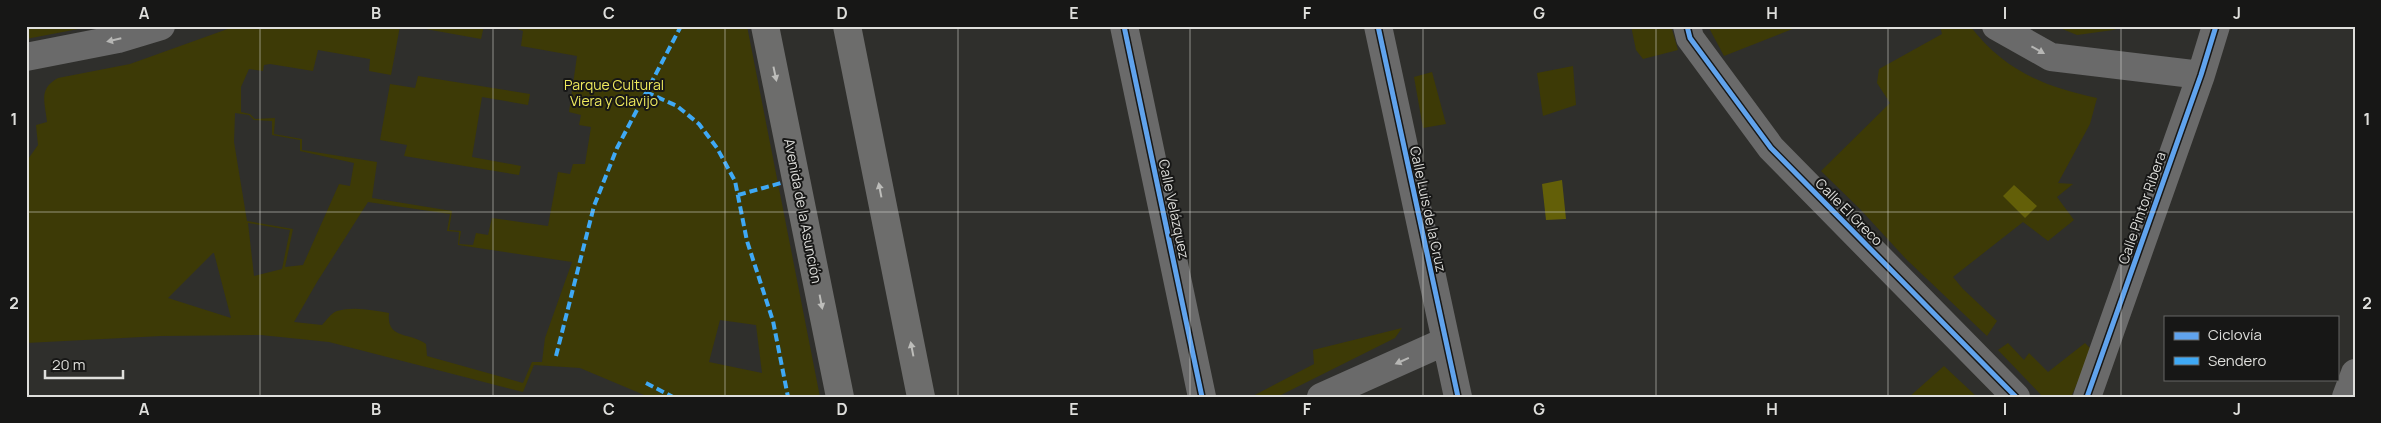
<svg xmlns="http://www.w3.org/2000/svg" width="2381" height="423" font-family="Manrope,sans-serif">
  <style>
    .green { fill: #3d3a06; fill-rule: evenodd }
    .water { fill: #635f08 }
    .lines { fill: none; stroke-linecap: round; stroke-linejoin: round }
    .minor { stroke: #6a6a6a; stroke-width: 28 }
    .tertiary { stroke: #6a6a6a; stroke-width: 28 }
    .secondary { stroke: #6d6d6c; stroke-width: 28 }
    .quiet { stroke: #3fa9f5; stroke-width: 4; stroke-dasharray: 8 4; stroke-linecap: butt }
    .cycleway-casing { stroke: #171716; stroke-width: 8 }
    .cycleway { stroke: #60a3ed; stroke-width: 5 }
    .oneway { fill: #b6b6b4 }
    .oneway2 { fill: #bdbdba }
    .grid { fill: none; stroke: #dfdfdc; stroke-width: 1; stroke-opacity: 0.55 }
    .labels { text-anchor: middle; stroke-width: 4; stroke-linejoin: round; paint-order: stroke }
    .park-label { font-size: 14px; fill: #efea5d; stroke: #171716 }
    .street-label { font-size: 14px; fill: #dfdfdc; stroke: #171716 }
    .neatline { fill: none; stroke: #dfdfdc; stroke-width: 2 }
    .grid-label { font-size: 16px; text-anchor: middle; font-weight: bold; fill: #dfdfdc }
  </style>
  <rect width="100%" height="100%" fill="#2f2f2c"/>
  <path class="green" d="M26 26H94L26 39Z
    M236 26H400L391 75 369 71 370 59 318 50 313 71 270 64 264 65 263 71 249 69 241 87V112L250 114 255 119 275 118 274 134 302 139V150L377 162 372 198 452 211 449 230 461 231 459 244 473 245 476 233 488 235 492 218 548 226 558 172 570 174 573 164H585L591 127 579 125 581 115 569 112 577 56 521 46 523 31 510 26H747L820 397H649L580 368 534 365 523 392 329 342 261 335 161 336 26 343V162L38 145 36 125 47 122C45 102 38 89 58 78L130 64ZM235 113 249 115 254 120 272 121V135L300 140V151L354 163 350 186 339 184 303 265 285 267 293 229 247 221 234 142ZM368 202 450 214 447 231 459 232 458 245 572 262 545 338 542 362H532L523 383 427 356 426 344C410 332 386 340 389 313 372 310 354 306 337 311 331 313 326 321 322 325L294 322 317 282ZM248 223 290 230 282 269 254 276ZM213 253H214L231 318 168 298ZM720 320 756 325 762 373 709 362Z
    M409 26H484L481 39Z
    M1631 26H1671L1678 50 1643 59 1636 50Z
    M1708 26H1800L1724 56Z
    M1940 26H1970C2005 71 2043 86 2097 98L2090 124 2058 183 2073 184 2057 197 2074 220 2048 241 2023 222 1953 277 1963 289 1997 321 1987 336 1906 259 1860 209 1821 171 1890 103 1877 83 1879 69 1942 34Z
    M2055 26H2096L2097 28 2126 26 2113 30 2077 35Z
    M1573 66 1576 105 1543 116 1537 73Z
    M1432 72 1446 124 1423 128 1414 77Z
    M418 76 530 94 528 105 482 97 472 157 521 166 519 175 404 156 407 145 380 140 390 84 415 88Z
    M1402 328 1395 338 1277 397H1251L1314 364 1313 350Z
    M2008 343 2024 360 2029 353 2048 372 2085 343 2092 350 2071 397H2043L1998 350Z
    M1944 366 1977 397H1909Z"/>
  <path class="water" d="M1562 180 1566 219 1546 220 1542 184Z
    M2014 185 2037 206 2025 218 2003 196Z"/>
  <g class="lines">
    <path class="minor" d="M1124 26 1202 397
      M1378 26 1458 397
      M1687 26 1690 38 1771 148 2016 397
      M1996 26 2051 57 2201 75
      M1321 397 1446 341
      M2087 397 2201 75 2216 26
      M2346 397 2355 373"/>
    <path class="tertiary" d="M26 57 118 39 161 26"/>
    <path class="secondary" d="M765 26 840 397
      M847 26 921 397"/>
    <path class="quiet" d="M646 92 677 106 699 124 717 148 735 181 747 241 773 321 788 397
      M738 195 781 183
      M556 356 594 206 617 148 681 26
      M646 383 673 397"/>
    <g class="cycleway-casing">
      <path id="cycleway" d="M1124 26 1202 397
        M1378 26 1458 397
        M1687 26 1690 38 1771 148 2016 397
        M2087 397 2201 75 2216 26"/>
    </g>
    <use href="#cycleway" class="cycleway"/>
  </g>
  <defs><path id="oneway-solid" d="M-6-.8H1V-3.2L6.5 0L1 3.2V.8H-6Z" transform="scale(1.25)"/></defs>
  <g class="oneway">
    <use href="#oneway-solid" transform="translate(114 40) rotate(167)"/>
    <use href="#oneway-solid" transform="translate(2038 50) rotate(29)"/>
    <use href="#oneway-solid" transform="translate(1402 361) rotate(156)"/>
  </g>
  <g class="oneway2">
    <use href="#oneway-solid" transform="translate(775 74) rotate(78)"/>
    <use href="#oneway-solid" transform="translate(880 190) rotate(-101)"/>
    <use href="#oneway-solid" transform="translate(821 302) rotate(79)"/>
    <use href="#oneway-solid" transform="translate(912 349) rotate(-101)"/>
  </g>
  <path class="grid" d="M260 26V397M493 26V397M725 26V397M958 26V397M1190 26V397M1423 26V397M1656 26V397M1888 26V397M2121 26V397M26 212H2355"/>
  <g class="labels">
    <g class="park-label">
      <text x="614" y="90">Parque Cultural<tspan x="614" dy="16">Viera y Clavijo</tspan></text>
    </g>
    <g class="street-label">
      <text transform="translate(2142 208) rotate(-71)" y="5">Calle Pintor Ribera</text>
      <text transform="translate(1174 209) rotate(78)" y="5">Calle Velázquez</text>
      <text transform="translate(1428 209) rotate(78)" y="5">Calle Luis de la Cruz</text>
      <text transform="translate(803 211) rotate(79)" y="5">Avenida de la Asunción</text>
      <text transform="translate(1849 212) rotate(45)" y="5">Calle El Greco</text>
    </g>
  </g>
  <rect width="2381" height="423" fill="none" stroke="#171716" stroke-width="55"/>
  <rect x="2164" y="316" width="175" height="65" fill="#171716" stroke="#676765"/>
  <rect x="2174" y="332" width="25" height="8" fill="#60a3ed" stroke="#676765"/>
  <text x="2208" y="340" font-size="15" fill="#dfdfdc">Ciclovía</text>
  <rect x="2174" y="357" width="25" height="8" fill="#3fa9f5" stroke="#676765"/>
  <text x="2208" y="366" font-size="15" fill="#dfdfdc">Sendero</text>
  <path d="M45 370v8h78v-8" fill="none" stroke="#dfdfdc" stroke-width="2.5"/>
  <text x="52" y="370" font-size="15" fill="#dfdfdc" stroke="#171716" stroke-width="4" paint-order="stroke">20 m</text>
  <rect x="28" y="28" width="2326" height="368" class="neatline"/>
  <g class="grid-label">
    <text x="144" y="19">A</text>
    <text x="376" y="19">B</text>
    <text x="609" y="19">C</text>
    <text x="842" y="19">D</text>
    <text x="1074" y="19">E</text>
    <text x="1307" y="19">F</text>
    <text x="1539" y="19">G</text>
    <text x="1772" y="19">H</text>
    <text x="2005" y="19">I</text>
    <text x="2237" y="19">J</text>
    <text x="14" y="125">1</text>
    <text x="2367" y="125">1</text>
    <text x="14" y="309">2</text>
    <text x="2367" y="309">2</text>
    <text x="144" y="415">A</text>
    <text x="376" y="415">B</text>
    <text x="609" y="415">C</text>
    <text x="842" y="415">D</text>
    <text x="1074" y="415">E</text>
    <text x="1307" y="415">F</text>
    <text x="1539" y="415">G</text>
    <text x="1772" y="415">H</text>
    <text x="2005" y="415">I</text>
    <text x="2237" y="415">J</text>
  </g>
</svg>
